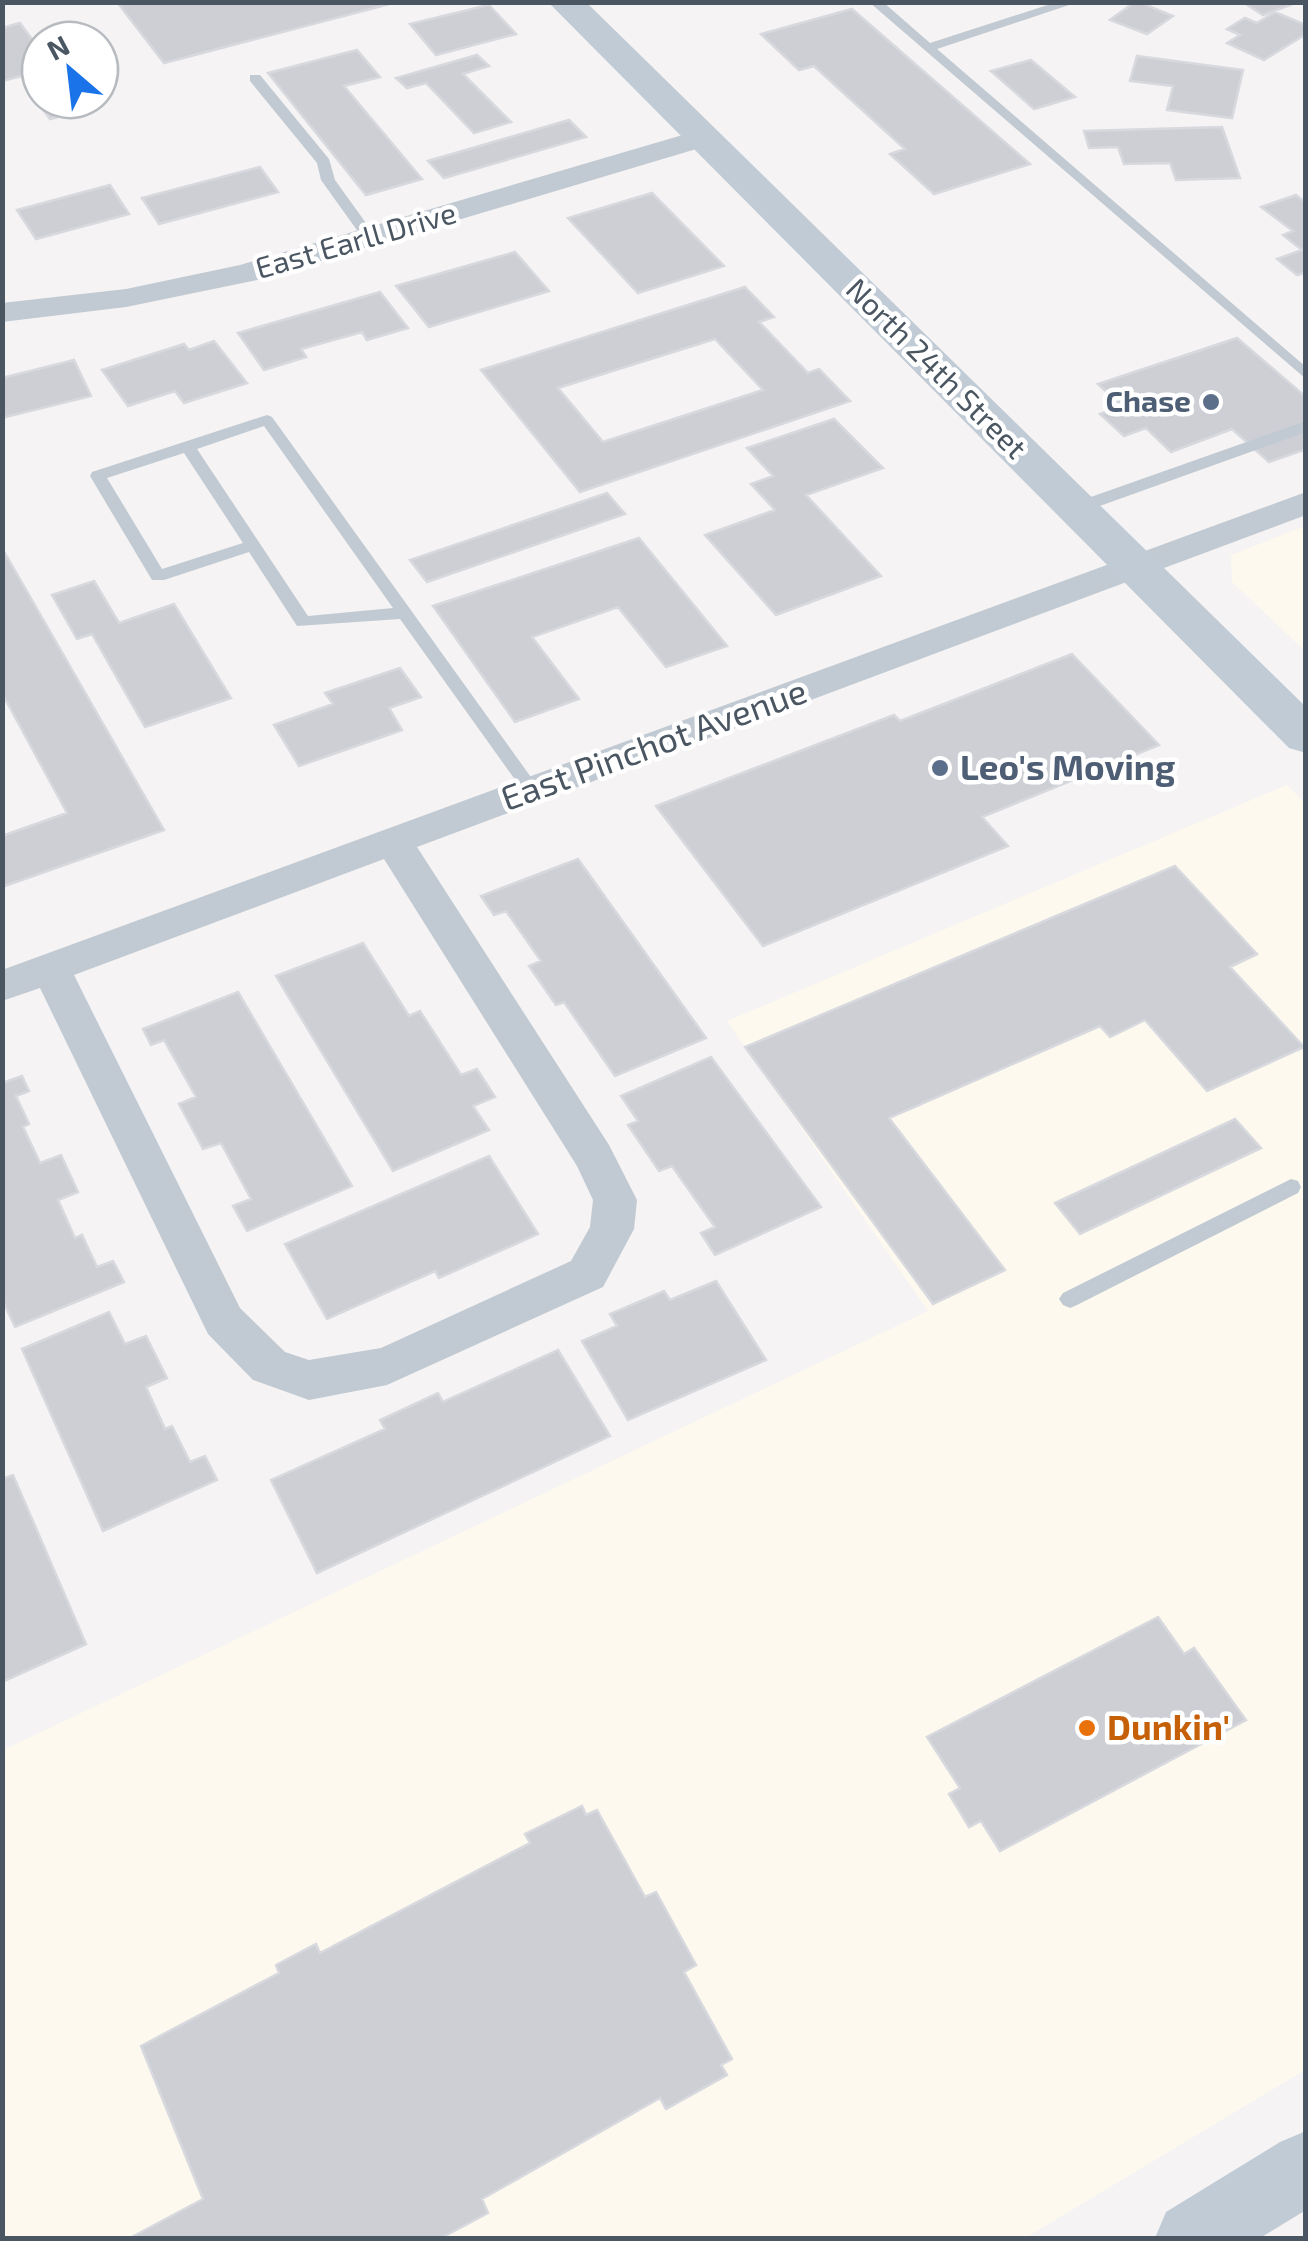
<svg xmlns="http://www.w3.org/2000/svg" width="1308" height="2241" font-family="'Exo 2',sans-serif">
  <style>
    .commercial { fill: #fdf9ef }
    .building { fill: #cdcfd5; stroke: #d7d9de; stroke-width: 2.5; fill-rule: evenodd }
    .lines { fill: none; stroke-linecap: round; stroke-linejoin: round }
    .lane { fill: #c1cad2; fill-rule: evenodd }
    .street { fill: #c1cad2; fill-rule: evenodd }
    .secondary { fill: #c1cbd6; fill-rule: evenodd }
    .service-dot { fill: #5c6f8a; stroke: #fff; stroke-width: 4 }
    .food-dot { fill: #e8710a; stroke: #fff; stroke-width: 4 }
    .labels { text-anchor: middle; stroke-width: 9; stroke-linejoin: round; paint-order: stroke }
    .far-street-label { font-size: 30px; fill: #4a5661; stroke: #fff }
    .far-service-label { font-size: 30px; font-weight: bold; fill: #4e5e75; stroke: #fff; text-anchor: end }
    .street-label { font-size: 35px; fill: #4a5661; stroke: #fff }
    .service-label { font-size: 35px; font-weight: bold; fill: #4e5e75; stroke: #fff; text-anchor: start }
    .food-label { font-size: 35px; font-weight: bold; fill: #c56008; stroke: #fff; text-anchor: start }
  </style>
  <rect width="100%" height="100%" fill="#f5f3f3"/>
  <path class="commercial" d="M1305 526V651L1232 582 1231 555Z
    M1287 785 1306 804 1305 2070 1025 2238H3V1750L928 1311 727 1021Z"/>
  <path class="building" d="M117 2H397L164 63Z
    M1135 2H1139L1173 16 1147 34 1110 20Z
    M1243 2H1286L1290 5 1263 15Z
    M489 5 516 34 436 55 410 24Z
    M852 9 1030 164 934 194 890 154 905 149 814 66 799 70 761 34Z
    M1275 12 1306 25V34L1264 60 1227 43 1240 35 1227 29 1245 18 1257 23Z
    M20 23 40 50V71L3 81 2 28Z
    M357 50 380 77 344 86 422 179 366 195 268 73Z
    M477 55 489 66 463 74 511 122 474 133 426 83 407 88 396 78Z
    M1137 56 1243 70 1232 118 1167 110 1173 86 1130 81Z
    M1031 60 1075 97 1034 109 991 71Z
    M96 100 101 106 50 119 37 101Z
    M569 120 586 137 444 178 428 161Z
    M1222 127 1240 178 1176 180 1170 163 1124 164 1118 147 1089 148 1084 131Z
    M260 167 278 192 159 224 142 198Z
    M110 185 129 214 36 239 17 210Z
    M652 193 724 266 638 293 568 218Z
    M1296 195 1306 203V272L1297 275 1277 259 1302 250 1283 235 1293 231 1261 207Z
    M515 252 549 291 429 327 396 286Z
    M745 287 774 317 759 322 808 373 819 369 850 401 580 492 481 370ZM715 339 763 390 603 442 558 388Z
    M380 292 408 328 367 340 362 332 301 349 306 357 264 370 238 333Z
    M1237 338 1306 397V449L1269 462 1232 429 1171 452 1146 428 1124 436 1100 414 1122 406 1098 384Z
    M214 341 247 383 184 403 175 391 128 406 102 370 184 344 189 350Z
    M74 360 91 396 2 418V378Z
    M834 419 883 468 806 495 881 576 776 615 705 535 775 510 751 484 773 476 747 448Z
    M607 493 625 514 427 582 410 560Z
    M639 538 727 646 666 667 618 607 532 637 579 699 515 722 433 606Z
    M2 548 164 830 2 887V836L67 813 2 693Z
    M94 581 119 623 174 604 231 698 145 727 92 634 77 639 52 595Z
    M1072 654 1159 745 982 817 1008 846 763 946 656 806 894 715 900 721Z
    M400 668 421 697 389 708 402 730 299 766 274 725 333 704 325 693Z
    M578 859 706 1038 615 1076 564 1002 556 1005 529 966 541 961 506 911 494 915 481 896Z
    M1175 866 1257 954 1230 967 1304 1047 1207 1091 1145 1020 1110 1037 1100 1026 889 1118 1005 1270 933 1304 745 1047Z
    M363 943 409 1016 420 1011 461 1075 477 1069 495 1097 473 1106 489 1130 393 1171 276 976Z
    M238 992 352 1186 247 1231 233 1206 251 1199 221 1143 203 1149 179 1104 196 1097 164 1040 151 1045 143 1029Z
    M711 1057 821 1207 715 1255 701 1233 715 1227 672 1166 659 1171 628 1125 638 1121 621 1096Z
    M22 1076 29 1091 16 1096 29 1124 23 1127 40 1163 61 1155 78 1192 58 1200 75 1238 82 1235 97 1267 113 1261 124 1282 15 1327 2 1299V1083Z
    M1235 1119 1261 1148 1080 1234 1055 1203Z
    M489 1156 538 1234 439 1278 435 1271 327 1319 285 1244Z
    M716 1281 766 1360 628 1420 582 1341 617 1326 610 1314 664 1291 670 1300Z
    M109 1312 125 1344 146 1336 167 1378 146 1387 165 1429 172 1426 190 1462 205 1456 217 1480 103 1531 22 1349Z
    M558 1350 610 1436 317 1573 271 1480 385 1429 380 1420 438 1393 443 1402Z
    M13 1475 86 1644 2 1682V1479Z
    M1158 1617 1184 1654 1194 1648 1246 1720 1000 1851 981 1821 969 1827 949 1794 960 1788 927 1737Z
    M582 1806 586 1815 597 1810 645 1897 656 1892 696 1965 684 1972 732 2059 721 2065 727 2075 666 2109 660 2098 482 2199 488 2213 441 2238H130L203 2199 141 2046 279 1973 276 1965 316 1944 320 1953 530 1843 525 1834Z"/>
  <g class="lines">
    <path class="lane" d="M869 2H883L930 43 1057 2H1078L937 49 1306 367V379Z
      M250 75H260L329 159 335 180 376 237 374 240H364L321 180 317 163 250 81Z
      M267 415 272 417 538 787 541 791 538 795H526L400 619 297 626 249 552 164 580H152L90 476 92 472ZM264 426 393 608 308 616 197 449ZM184 453 243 543 162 569 107 478Z
      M1306 421V432L1083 512H1071L1069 508 1071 504Z
      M1291 1179 1298 1181 1301 1187 1298 1193 1077 1305 1070 1308 1063 1305 1059 1299 1063 1293Z"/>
    <path class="street" d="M703 129 713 132 718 138 713 144 257 280 126 307 2 322V303L126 289 240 265Z
      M1306 492V515L417 847 609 1145 637 1200 634 1229 603 1287 387 1385 309 1400 253 1380 208 1334 40 988 2 1001V970ZM384 859 577 1166 593 1200 590 1227 571 1261 381 1348 309 1360 285 1352 240 1308 74 975Z"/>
    <path class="secondary" d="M548 2H586L1306 707V753L1289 748Z
      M1306 2131V2210L1260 2238H1155L1166 2212 1280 2142Z"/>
  </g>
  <g class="service-dot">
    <circle cx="1211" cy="402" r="10"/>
    <circle cx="940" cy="768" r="10"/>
  </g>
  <circle class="food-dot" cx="1087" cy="1728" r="10"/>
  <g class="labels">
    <g class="far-street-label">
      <text transform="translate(356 241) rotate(-16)" y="10">East Earll Drive</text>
      <text transform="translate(936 369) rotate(45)" y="10">North 24th Street</text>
    </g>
    <g class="far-service-label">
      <text x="1191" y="412">Chase</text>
    </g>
    <g class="street-label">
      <text transform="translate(654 745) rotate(-20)" y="12">East Pinchot Avenue</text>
    </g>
    <g class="service-label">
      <text x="960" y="780">Leo's Moving</text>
    </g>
    <g class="food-label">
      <text x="1107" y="1740">Dunkin'</text>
    </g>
  </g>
  <rect width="1308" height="2241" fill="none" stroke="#4a5661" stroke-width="10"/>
  <g transform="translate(70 70) rotate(332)"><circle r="48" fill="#ffffff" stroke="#b7bbc0" stroke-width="2.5"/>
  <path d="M0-8L18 38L0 25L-18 38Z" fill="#1a73e8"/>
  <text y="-15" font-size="28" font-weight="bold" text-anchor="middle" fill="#4a5661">N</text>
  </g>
</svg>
